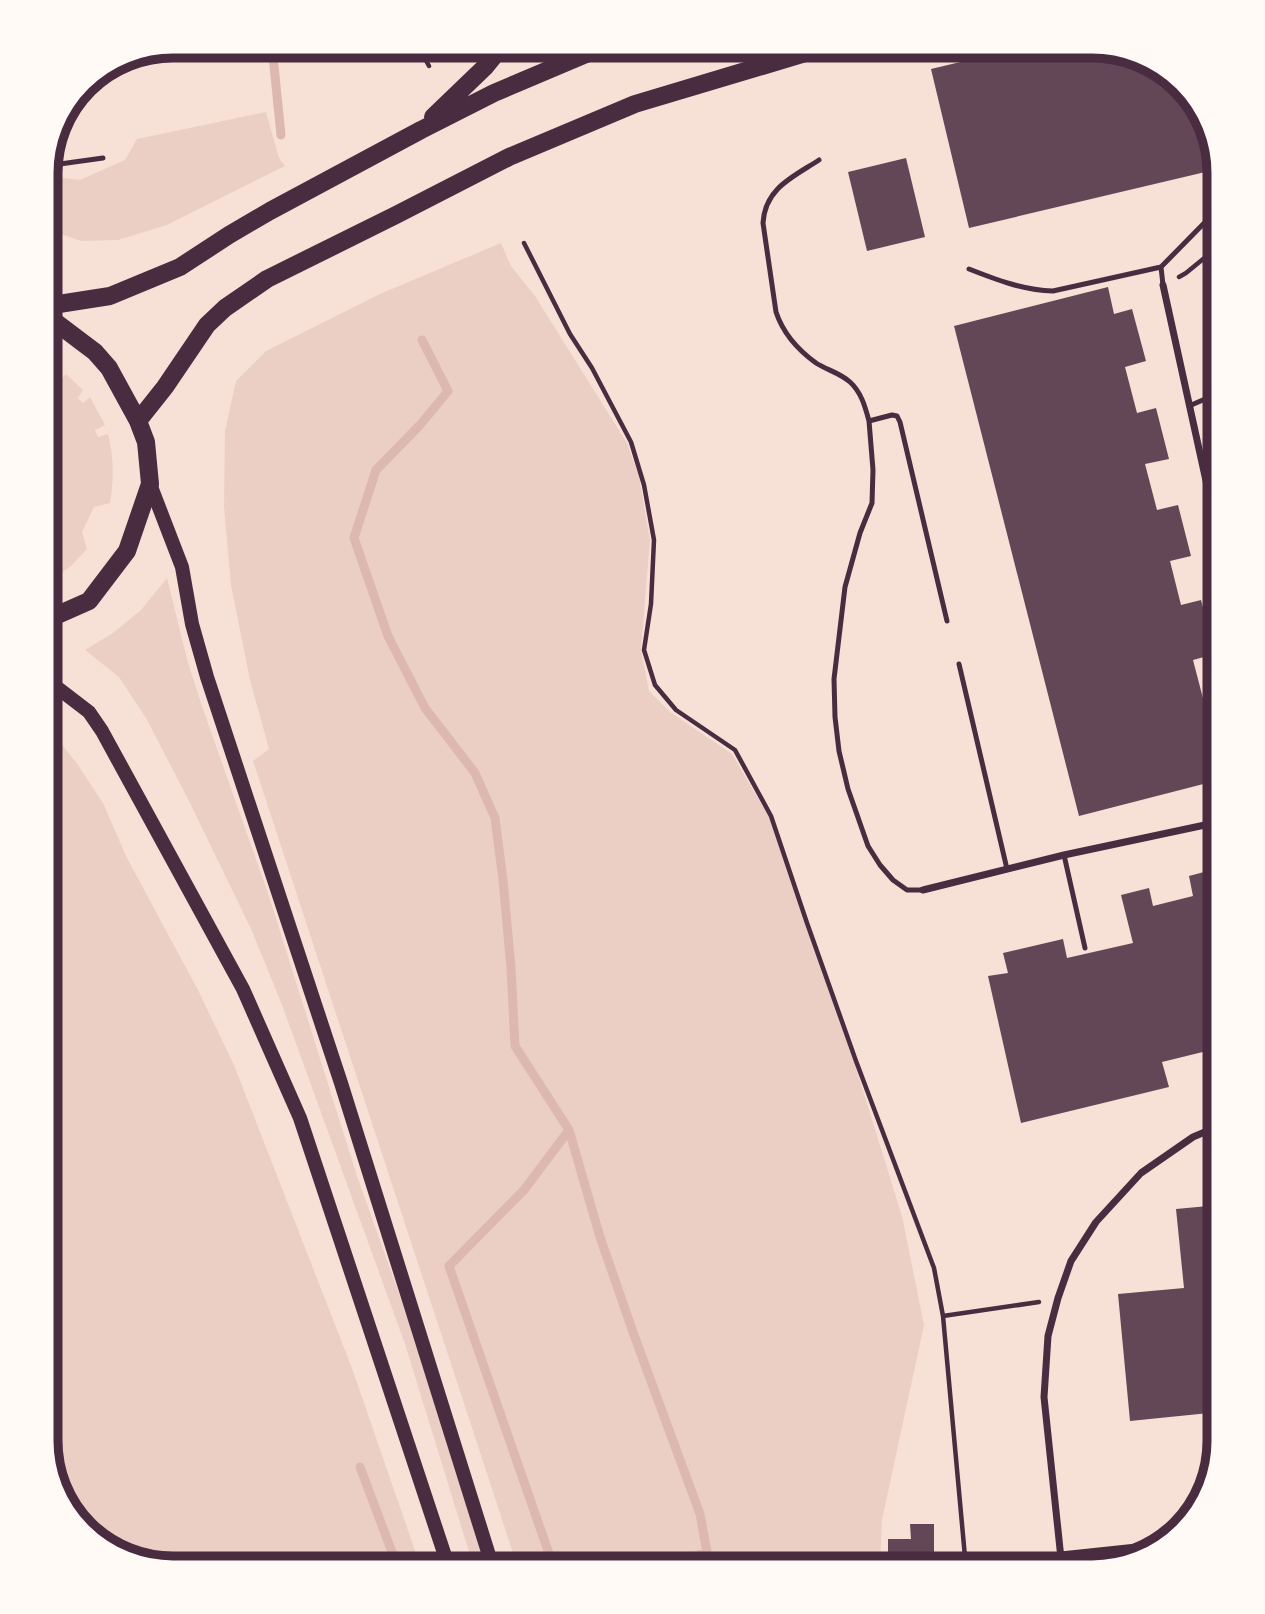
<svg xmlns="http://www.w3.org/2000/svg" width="1265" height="1614" font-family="'Golos Text',sans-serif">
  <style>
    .green { fill: #ebcfc5 }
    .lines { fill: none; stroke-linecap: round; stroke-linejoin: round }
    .stream { stroke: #dcb8b0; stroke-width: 9 }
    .building { fill: #644757 }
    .path { stroke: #4a2c40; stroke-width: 4.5 }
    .service { stroke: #4a2c40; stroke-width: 5 }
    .minor { stroke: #4a2c40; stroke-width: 7 }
    .secondary { stroke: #4a2c40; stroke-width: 14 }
    .primary { stroke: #4a2c40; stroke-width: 18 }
    .rim { fill: none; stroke: #4a2c40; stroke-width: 9 }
  </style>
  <rect width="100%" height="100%" fill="#f7e1d7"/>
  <path class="green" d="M266 112 279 158 285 166 167 225 118 240 81 241 46 229V176L80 180 125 160 137 139Z
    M501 243 511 266 535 296 627 443 639 477 650 540 641 650 649 691 670 712 732 754 769 817 855 1065 902 1216 924 1325 882 1520 880 1568H518L253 761 269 749 250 680 231 585 224 507 225 431 236 381 266 351 380 294Z
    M66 374 83 390 78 398 83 403 90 397 105 425 95 430 98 437 108 434C114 457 114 479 110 503L94 507 82 532 87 549 70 567 46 583V378L49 379 62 378Z
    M167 578 188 663 202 706 269 896 357 1176 412 1330 486 1568H474L405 1344 282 1005 252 931 188 799 146 718 119 677 85 650 113 633 141 610Z
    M46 729 60 742 78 765 103 803 127 858 198 990 234 1065 353 1371 421 1568H179L169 1560 156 1564 109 1552 67 1512 46 1441Z"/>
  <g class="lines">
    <path class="stream" d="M272 46 281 135
      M422 340 448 391 420 425 376 470 354 538 388 636 425 708 475 773 495 818 503 880 511 968 515 1046 569 1130 600 1237 634 1335 700 1514 707 1552 662 1568
      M360 1467 398 1568
      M554 1568 449 1266 524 1190 569 1130"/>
  </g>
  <path class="building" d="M1028 46H1100L1156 63 1198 102 1218 169 969 228 931 69Z
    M906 158 925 237 867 251 848 172Z
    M1108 287 1114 314 1132 309 1146 361 1125 367 1137 413 1156 408 1169 459 1145 464 1157 510 1178 505 1191 556 1170 561 1181 605 1201 600 1215 654 1193 660 1205 706 1219 702V756L1217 757 1219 769V780L1079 816 954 326Z
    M1219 868V1048L1162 1062 1169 1087 1021 1123 988 976 1008 973 1003 953 1063 939 1067 958 1133 943 1121 895 1149 888 1153 906 1193 896 1189 876Z
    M1219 1205V1412L1130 1421 1118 1294 1184 1288 1176 1209Z
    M910 1524H934V1559H888V1539H911Z"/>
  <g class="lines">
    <path class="path" d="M418 46 429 66
      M524 243 570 334 592 368 631 442 644 485 654 540 651 604 644 650 655 685 676 710 735 750 771 816 807 923 856 1061 934 1268 943 1316 966 1568
      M1179 277 1186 273 1219 246
      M943 1316 1039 1302"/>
    <path class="service" d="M819 160C793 177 765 188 763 223L776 312C783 333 798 350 816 363 827 370 840 373 850 382 861 392 865 406 869 421
      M47 161 60 164 103 158
      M1161 267 1163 285
      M969 269C997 280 1023 290 1053 291L1161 267 1219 208
      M1189 406 1219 393
      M1207 487 1219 484
      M959 664 1007 869
      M1064 855 1085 948
      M923 890H907L893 880 880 865 868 846 848 789 839 751 835 717 834 679 845 587 860 533 872 503 873 470 869 421 892 415 897 416 900 422 947 621"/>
    <path class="minor" d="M1163 285 1219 540
      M923 890 1064 855 1219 822
      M1061 1555 1165 1544
      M1062 1568 1044 1397 1048 1336 1058 1298 1071 1261 1096 1222 1141 1173 1193 1137 1219 1126"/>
    <path class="secondary" d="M150 484 182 567 192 624 207 677 341 1083 493 1568
      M46 679 89 712 102 731 243 989 300 1118 449 1568"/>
    <path class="primary" d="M433 117 485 67 502 46
      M46 306 110 296 180 267 229 235 270 211 421 130 494 93 605 46
      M138 421 165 387 207 325 225 308 267 279 396 215 509 157 635 104 829 46
      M46 620 89 601 127 551 150 484 146 442 138 421 109 368 95 352 46 315"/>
  </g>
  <path d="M0 0H1265V1614H0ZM173 58H1092A115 115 0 0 1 1207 173V1441A115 115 0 0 1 1092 1556H173A115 115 0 0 1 58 1441V173A115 115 0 0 1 173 58Z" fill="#fffaf5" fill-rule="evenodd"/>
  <path class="rim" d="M173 58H1092A115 115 0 0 1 1207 173V1441A115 115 0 0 1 1092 1556H173A115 115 0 0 1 58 1441V173A115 115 0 0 1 173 58Z"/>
</svg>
